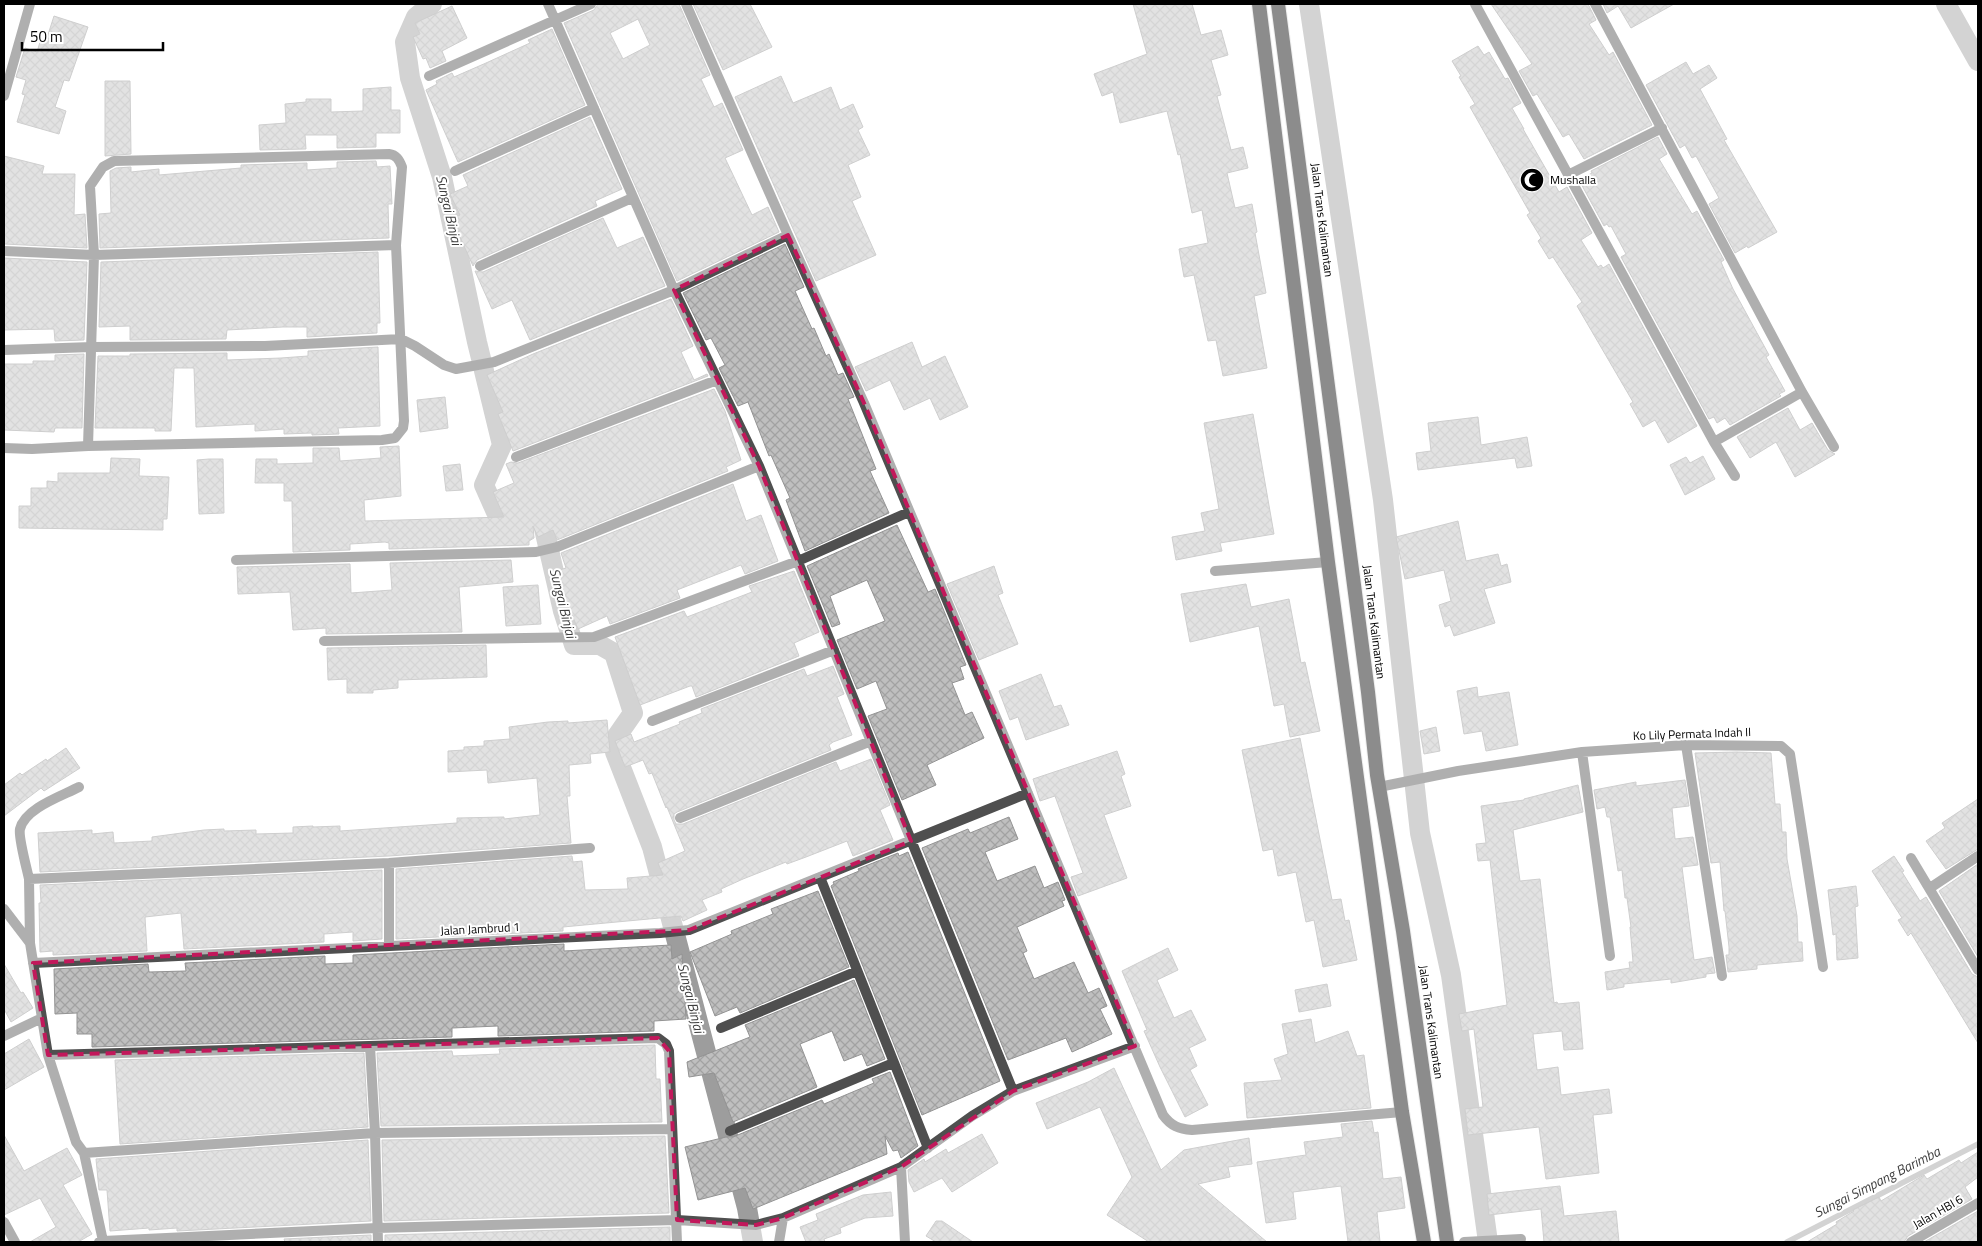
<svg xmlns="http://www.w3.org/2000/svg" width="1982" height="1246" font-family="'Titillium Web',sans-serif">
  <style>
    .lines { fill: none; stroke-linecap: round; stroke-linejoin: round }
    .stream { stroke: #9d9d9d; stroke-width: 5.5 }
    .canal { stroke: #9d9d9d; stroke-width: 20 }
    .building { fill: url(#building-cross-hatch); stroke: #939393; fill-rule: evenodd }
    .trunk-casing { stroke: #dbdbdb; stroke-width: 16 }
    .service { stroke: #4f4f4f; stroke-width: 10 }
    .minor { stroke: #4f4f4f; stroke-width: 10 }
    .trunk { stroke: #000; stroke-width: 14 }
    .marked { fill: none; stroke: #c2185b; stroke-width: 4; stroke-dasharray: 10 6; stroke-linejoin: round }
    .labels { text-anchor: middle; stroke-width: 4; stroke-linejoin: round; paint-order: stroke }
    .poi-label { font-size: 12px; fill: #000; stroke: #fff; text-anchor: start }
    .street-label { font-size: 12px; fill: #000; stroke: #fff }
    .water-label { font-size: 14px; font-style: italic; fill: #3e3e3e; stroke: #fff }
  </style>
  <defs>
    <pattern id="building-cross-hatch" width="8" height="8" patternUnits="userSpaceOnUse" patternTransform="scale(1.25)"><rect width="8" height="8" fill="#bfbfbf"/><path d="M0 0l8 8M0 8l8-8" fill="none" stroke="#a2a2a2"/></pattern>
  </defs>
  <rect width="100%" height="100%" fill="#fff"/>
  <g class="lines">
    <path class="stream" d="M1787 1242 1978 1144"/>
    <path class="canal" d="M432 4 416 17 405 42 410 78 442 177 477 342 502 445 484 485 496 512H534L542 520 563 611 574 645H600L614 653 633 713 617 736 615 752 652 847 747 1208 753 1242
      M1309 4 1383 500 1420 833 1451 975 1488 1242
      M1946 4 1978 61"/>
  </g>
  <path class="building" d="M598 4H679L710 75 701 79 714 107 722 103 743 150 725 158 752 215 768 207 779 232 677 281 564 23 594 10ZM638 19 650 45 623 59 610 33Z
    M693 4H750L772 47 723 70Z
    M1133 4H1192L1201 35 1221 30 1228 55 1211 60 1221 95 1217 96 1231 150 1243 147 1248 168 1227 173 1235 208 1252 204 1257 232 1255 233 1266 293 1254 296 1267 368 1223 376 1216 340 1208 341 1194 275 1184 277 1179 249 1208 243 1202 210 1192 213 1180 154 1178 155 1167 111 1120 123 1113 92 1102 96 1094 74 1147 54Z
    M1491 4H1588L1596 20 1589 24 1609 55 1613 52 1652 125 1584 159 1569 134 1563 137 1537 94 1533 96 1519 71 1532 64Z
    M1603 4H1674L1631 28 1618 6 1607 13Z
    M452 6 467 38 442 51 446 61 430 68 426 58 423 59 413 37 420 34 415 23Z
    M54 16 88 27 69 81 64 80 55 107 66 111 59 134 17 122 25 95 22 94 26 80 16 77 25 48 37 52 40 42 45 44Z
    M552 29 585 105 458 162 426 90 437 84 436 81 452 73 454 77 486 63 530 43 528 40Z
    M1478 46 1484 55 1489 52 1505 79 1508 78 1521 103 1512 108 1524 129H1523L1559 192 1567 187 1592 233 1581 240 1598 267 1601 265 1603 268 1609 264 1697 426 1668 443 1655 420 1643 427 1630 404 1633 402 1577 306 1582 302 1553 257 1549 259 1538 241 1541 238 1527 215 1530 213 1470 107 1475 104 1459 77 1461 76 1452 61Z
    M1686 62 1693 74 1709 65 1717 78 1700 89 1727 139 1724 140 1777 232 1748 248 1747 246 1735 253 1709 204 1719 198 1696 156 1692 158 1685 145 1680 148 1646 85Z
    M781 76 793 103 831 87 840 110 853 104 863 127 858 130 870 155 848 165 861 197 852 201 876 255 816 281 735 97Z
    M105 81H130L131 154 105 156Z
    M391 87V110H400V133H376V147L337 148V135H305L306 149 260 150 259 125 286 123 285 104 306 102V99H331V112L363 111V89Z
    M590 117 622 189 595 201 597 206 477 260 473 266 452 219 460 215 450 194 468 186 463 175Z
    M1658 137 1667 154 1659 159 1692 214 1697 211 1724 260 1721 262 1733 289 1769 355 1766 357 1785 391 1779 394 1781 396 1730 425 1725 418 1717 423 1714 417 1709 419 1621 257 1626 254 1611 226 1609 227 1607 224 1604 226 1579 180 1592 173 1591 171Z
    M4 156 44 166 42 174H75L74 215 85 214 87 248 4 244Z
    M376 161 377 167 390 166 392 204H388L389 238 100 248 99 214 111 213 110 171 116 168 131 167V172L159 169V175L241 168V165L307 163V170L337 168V162Z
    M603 218 617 248 643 237 665 286 530 340 512 300 492 309 475 271 483 272Z
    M785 244 804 287 795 291 812 329 814 328 826 356 829 354 838 375 843 373 854 397 848 399 876 469 870 471 889 513 805 551 786 500 790 498 771 455 769 456 748 402 738 406 719 368 725 365 711 338 706 340 683 293Z
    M378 252 380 323H377V333L307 337V327H283L227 330 226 339 130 340V326L99 327 101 262Z
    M4 258 87 262 84 340 55 341 54 329 4 330Z
    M671 299 693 346 681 352 694 380 707 374 708 376 513 451 498 414 503 412 487 375 533 354Z
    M912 342 922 367 945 356 968 407 940 420 930 398 904 410 890 380 866 391 855 367Z
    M378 347 380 426 338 428 339 434 312 435V433L284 434V429L255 431V424L196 427 194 368H174L171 431H155V428H95L98 356H130V354L227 353V360L281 358 308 356V351Z
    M84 354 82 428H55L54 432 4 430V364H33V361H55V355Z
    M714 389 725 411 741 460 726 467 728 471 557 540 553 530 538 537 533 526 534 538 529 541V545L389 549V543L385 542 350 544V550L293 552 292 501H284V483H255L256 459H277V464L313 463V448H339L340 461 381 458 380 447 399 446 401 496 364 500 365 521 504 517 493 492 514 483 506 464 511 462 518 463Z
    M445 397 448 428 420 432 417 400Z
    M1788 408 1800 430 1812 423 1828 450 1835 454 1795 477 1776 442 1750 458 1737 437Z
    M1253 414 1274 534 1220 543 1222 551 1176 560 1172 537 1205 531 1201 513 1219 509 1204 423Z
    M1478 417 1481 445 1527 437 1532 466 1517 468 1515 458 1418 470 1416 453 1431 451 1428 423Z
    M1703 456 1715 479 1685 495 1670 465 1686 457 1690 463Z
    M111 458 140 459 139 476 169 477 167 519H163V530L19 528V506H31V488H47V481L58 482V473H110Z
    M209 459H223L224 513 199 514 197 460Z
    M460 464 463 490 446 491 443 466Z
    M733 484 746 521 761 515 778 561 745 574 741 565 677 590 680 598 610 624 607 616 578 629 558 583H560L556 571 566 568 561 553Z
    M1458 521 1466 561 1498 554 1501 566 1507 564 1511 582 1484 589 1495 623 1454 636 1450 625 1445 627 1439 605 1451 601 1444 570 1405 579 1396 537Z
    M897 525 928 592 935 589 966 665 960 667 964 679 952 683 965 715 972 712 984 738 927 765 936 785 902 800 868 716 887 709 876 681 857 689 837 640 885 621 867 580 830 596 840 624 832 627 807 566Z
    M511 560 513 582 459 587 462 632 326 634V628L293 630 290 592 238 594 237 567 350 564 351 593 392 590 390 563Z
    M994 566 1003 593 998 595 1018 644 979 660 947 584Z
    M794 571 819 632 794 643 799 656 696 697 692 686H690L640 705 615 637 684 611 687 617 752 592 749 586Z
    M1246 584 1251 607 1289 599 1301 663 1305 662 1320 731 1290 737 1284 704 1274 706 1259 626 1190 642 1181 594Z
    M538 585 541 624 506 626 503 587Z
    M486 645 487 677 398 680V688L373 690V693H347V679L328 680 327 648Z
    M833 666 844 694 837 697 852 735 833 742 829 745 831 750 677 812 674 814V820L676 824H683L836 762 840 771 871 759 890 805 880 810 893 840 853 856 847 841 806 857 787 864 786 862 743 879 721 889 722 892 702 900 707 910 683 921 681 916 563 927V931L396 939V869L572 856 573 862 582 861 585 890 628 889 627 878 663 875 658 863 685 851 667 807 666 808 652 773 649 774 643 760 625 767 615 741 631 734 634 742 680 724 679 722 702 713 701 709 804 669 807 676Z
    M1041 674 1054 707 1061 705 1069 725 1026 740 1018 717 1010 720 999 691Z
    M1477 687 1478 697 1509 692 1518 745 1486 751 1482 731 1464 734 1457 691Z
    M607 720 610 752 590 754 591 763 569 765 570 796H567L571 843 389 856 40 872 38 833 92 830V834L113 832 114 843 152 841V837L204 830 224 829V831L256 830V834L293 833V827L313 826V827L340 826V831L457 823V818L504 817V819L540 815 537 778 488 783 487 770 448 772V751L464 750V747L484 746V741L510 739 509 727 548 722 568 721V723Z
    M1436 727 1440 751 1424 754 1420 731Z
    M1300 738 1332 900 1341 899 1345 921 1349 920 1357 960 1323 967 1314 920 1306 922 1296 872 1278 876 1273 849 1263 851 1242 750Z
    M66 748 80 768 44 791 41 788 4 816V785L20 773 22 775 46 759 47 761Z
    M1117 751 1125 774 1121 776 1131 806 1104 815 1127 878 1078 896 1071 877 1083 873 1055 796 1040 801 1033 779Z
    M1737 752 1771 753 1775 804H1780L1782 832H1786L1787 859 1797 916 1798 942H1802L1803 961 1757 965V969L1728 972 1726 955H1729V947L1725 911H1724L1720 862 1711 863 1695 753Z
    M1685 780 1689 806 1672 808 1675 839 1693 837 1698 865 1682 867 1694 960 1712 957 1715 973 1706 974V977L1671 983V979L1624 984V987L1607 990 1605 972 1630 968 1629 962H1633L1630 927H1631L1627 898H1625L1622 870 1618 871 1610 817H1607L1605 807 1597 809 1594 790 1636 782V786Z
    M1578 785 1583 812 1513 830 1520 881 1540 879 1554 1003 1557 1002 1558 1004 1579 1002 1583 1049 1564 1050 1562 1031 1533 1034 1537 1070 1558 1067 1561 1095 1609 1089 1612 1113 1593 1115 1599 1173 1546 1179 1539 1127 1468 1135 1465 1109 1483 1107 1474 1029 1462 1031 1459 1014 1507 1005 1490 860 1478 861 1476 844 1486 843 1481 806 1524 800V799Z
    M1978 799V849L1946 869 1926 841 1945 828 1942 823Z
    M1009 817 1018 839 985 852 997 881 1035 866 1044 888 1058 882 1065 900 1062 901 1064 906 1017 927 1027 951 1023 953 1034 979 1074 962 1088 993 1099 988 1107 1006 1100 1009 1112 1034 1072 1052 1066 1038 1008 1060 922 848 968 829 970 833Z
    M908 852 1000 1081 922 1115 831 886 834 884 833 882 859 871 858 869 898 853 899 856Z
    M1894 856 1904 871 1902 872 1920 901 1926 897 1972 974 1978 977V1043L1911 933 1908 936 1898 920 1902 918 1872 871Z
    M1978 864V957L1939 891Z
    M382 870V939L353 941V932L324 934V942L184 949 181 913 145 917 147 951 53 955V951L40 952 39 903H41L40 885Z
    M1856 886 1858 906 1855 907 1858 958 1837 960 1836 934 1833 935 1828 890Z
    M818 891 849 967 740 1013 737 1007 715 1016 690 952 732 934 731 931 773 914 771 909Z
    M564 944V951L671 945 672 959 682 954 686 1019 654 1021V1031L498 1036V1026L452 1028V1037L92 1047V1034H77V1013L55 1014 54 969 148 964 149 972 186 971 185 963 325 956V964L353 963V955Z
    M1168 948 1178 970 1157 980 1174 1018 1191 1010 1206 1040 1189 1048 1197 1066 1190 1070 1208 1105 1185 1117 1160 1067 1144 1031 1147 1030 1122 971Z
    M4 964 21 993 23 992 33 1008 11 1022 4 1009Z
    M854 980 885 1059 867 1066 862 1054 844 1061 832 1031 800 1044 817 1087 733 1122 714 1073 689 1077 687 1062 750 1037 745 1025Z
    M1327 984 1331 1006 1299 1012 1295 990Z
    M1311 1019 1315 1043 1348 1031 1357 1056 1364 1055 1371 1108 1247 1118 1244 1083 1282 1080 1274 1059 1288 1054 1282 1024Z
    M29 1039 44 1067 4 1090V1054Z
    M655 1045 656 1079H660L662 1122 381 1126 377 1053 452 1051 453 1056 500 1054 499 1049Z
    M364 1053 368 1127 120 1144 115 1060Z
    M1114 1068 1161 1170 1184 1150 1249 1138 1252 1164 1228 1167 1230 1177 1198 1184 1267 1242H1149L1107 1215 1132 1177 1100 1107 1047 1129 1036 1103 1088 1082Z
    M890 1072 918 1146 901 1158 898 1150 893 1151 885 1136 887 1154 753 1209 745 1188 698 1200 685 1147 726 1137H733L822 1100 824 1104 874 1083 872 1079Z
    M1372 1121 1374 1133 1378 1132 1383 1179 1401 1177 1405 1208 1377 1212 1380 1242H1348L1341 1186 1293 1192 1296 1219 1266 1223 1257 1162 1306 1155 1304 1142 1343 1137 1341 1124Z
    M982 1134 998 1163 952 1192 942 1178 914 1192 909 1182 908 1170 924 1159 925 1162 946 1149 948 1153Z
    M4 1135 24 1171 67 1148 82 1175 63 1185 92 1234 78 1242H30L56 1227 40 1198 4 1215Z
    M665 1136 669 1213 384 1221 382 1140Z
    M368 1140 371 1221 177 1231V1228L149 1230V1228L110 1231 107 1190H99L96 1159Z
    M1978 1152V1177L1965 1187 1972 1199 1908 1236 1904 1242H1807L1837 1224 1836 1222 1854 1211 1853 1210 1879 1197 1881 1201 1924 1175 1927 1179 1959 1160 1961 1163Z
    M1560 1186 1564 1216 1616 1211 1619 1242H1544L1541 1209 1489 1215 1487 1194Z
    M891 1192 893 1216 865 1218 840 1228 841 1233 824 1239 825 1242H806L800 1227 818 1220 816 1214 863 1195Z
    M1978 1211V1242H1924Z
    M936 1221H942L973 1242H936L926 1236Z
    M670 1227V1242H385V1235Z
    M371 1235V1242H285L284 1239Z"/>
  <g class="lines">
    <g class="trunk-casing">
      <path id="trunk" d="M1259 4 1328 562 1402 1112 1424 1242
        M1278 4 1368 692 1377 775 1403 931 1447 1242"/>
    </g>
    <path class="service" d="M1215 571 1328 562
      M1464 1242 1521 1239"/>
    <path class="minor" d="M548 4 674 290 759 466 1013 1091
      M686 4 788 235 864 403 1163 1115C1171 1126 1179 1129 1192 1130L1402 1112
      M1475 4 1714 442 1735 476
      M1595 4 1802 392 1834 447
      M429 76 591 4
      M4 96 30 4
      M455 171 594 108
      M1568 175 1662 128
      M4 251 94 255 396 245
      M480 266 632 198
      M4 350 92 347 265 346 401 339 415 346 444 365 456 369 494 362 674 290 788 235
      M1714 442 1802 392
      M4 448 32 449 88 446 382 440 395 438 403 428 404 421 396 245 402 167C399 159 396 155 389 154L114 161 103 167 90 186 94 255 88 446
      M516 457 717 380
      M236 560 536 552 557 547 759 466
      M324 641 594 637 798 561 909 512
      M652 721 834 650
      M1686 745 1722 976
      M1582 752 1610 956
      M1379 787 1458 771 1582 752 1686 745 1781 746 1790 754 1823 967
      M680 818 871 741
      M1911 858 1978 970
      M389 863V945
      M820 877 928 1148
      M29 879C27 869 18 837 20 829 25 808 62 796 79 787
      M1930 888 1978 856
      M4 909 30 943
      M33 963 660 933 689 930 1028 793
      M42 1018 30 943 29 879 389 863 590 848
      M721 1028 857 971
      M4 1036 42 1018 48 1055 76 1142 84 1153 103 1241
      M370 1046 375 1133 378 1242
      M48 1055 658 1038 666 1044 669 1051 677 1242
      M730 1131 893 1063
      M84 1153 375 1133 672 1129
      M901 1167 905 1242
      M4 1222 15 1242
      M99 1242 103 1241 377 1228 677 1220 756 1225 783 1218 901 1167 972 1116 1013 1091 1135 1046
      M779 1242 783 1218
      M1911 1242 1978 1203"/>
    <use href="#trunk" class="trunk"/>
  </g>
  <path d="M0 0H1982V1246H0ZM788 235 864 403 1135 1046 1013 1091 901 1167 783 1218 756 1225 677 1220 669 1051 658 1038 48 1055 33 963 689 930 911 841 759 466 674 290Z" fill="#fff" fill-opacity=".55" fill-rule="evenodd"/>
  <path class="marked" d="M788 235 864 403 1135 1046 1013 1091 901 1167 783 1218 756 1225 677 1220 669 1051 658 1038 48 1055 33 963 689 930 911 841 759 466 674 290Z"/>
  <defs>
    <g id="mosque-disc" transform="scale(1.25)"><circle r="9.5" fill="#000" stroke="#fff"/><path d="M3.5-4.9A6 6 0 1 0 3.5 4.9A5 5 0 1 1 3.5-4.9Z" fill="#fff"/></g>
  </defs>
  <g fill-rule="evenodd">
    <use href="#mosque-disc" x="1532" y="180"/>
  </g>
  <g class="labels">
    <g class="poi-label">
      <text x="1550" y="184">Mushalla</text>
    </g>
    <g class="street-label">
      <text transform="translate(1322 220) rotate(83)" y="4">Jalan Trans Kalimantan</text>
      <text transform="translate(1374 622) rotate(83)" y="4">Jalan Trans Kalimantan</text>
      <text transform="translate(1692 734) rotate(-2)" y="4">Ko Lily Permata Indah II</text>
      <text transform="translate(480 929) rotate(-3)" y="4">Jalan Jambrud 1</text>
      <text transform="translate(1431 1022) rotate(82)" y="4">Jalan Trans Kalimantan</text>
      <text transform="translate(1938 1212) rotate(-30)" y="4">Jalan HBI 6</text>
    </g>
    <g class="water-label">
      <text transform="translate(449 210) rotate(77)" y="5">Sungai Binjai</text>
      <text transform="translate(563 603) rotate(76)" y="5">Sungai Binjai</text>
      <text transform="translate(691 998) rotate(76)" y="5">Sungai Binjai</text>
      <text transform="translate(1877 1182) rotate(-27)" y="5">Sungai Simpang Barimba</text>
    </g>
  </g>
  <rect width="1982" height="1246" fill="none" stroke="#000000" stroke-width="10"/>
  <path d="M22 42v8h141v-8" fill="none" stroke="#000000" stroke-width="2.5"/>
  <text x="30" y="42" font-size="15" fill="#000000" stroke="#ffffff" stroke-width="4" paint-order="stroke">50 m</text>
</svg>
